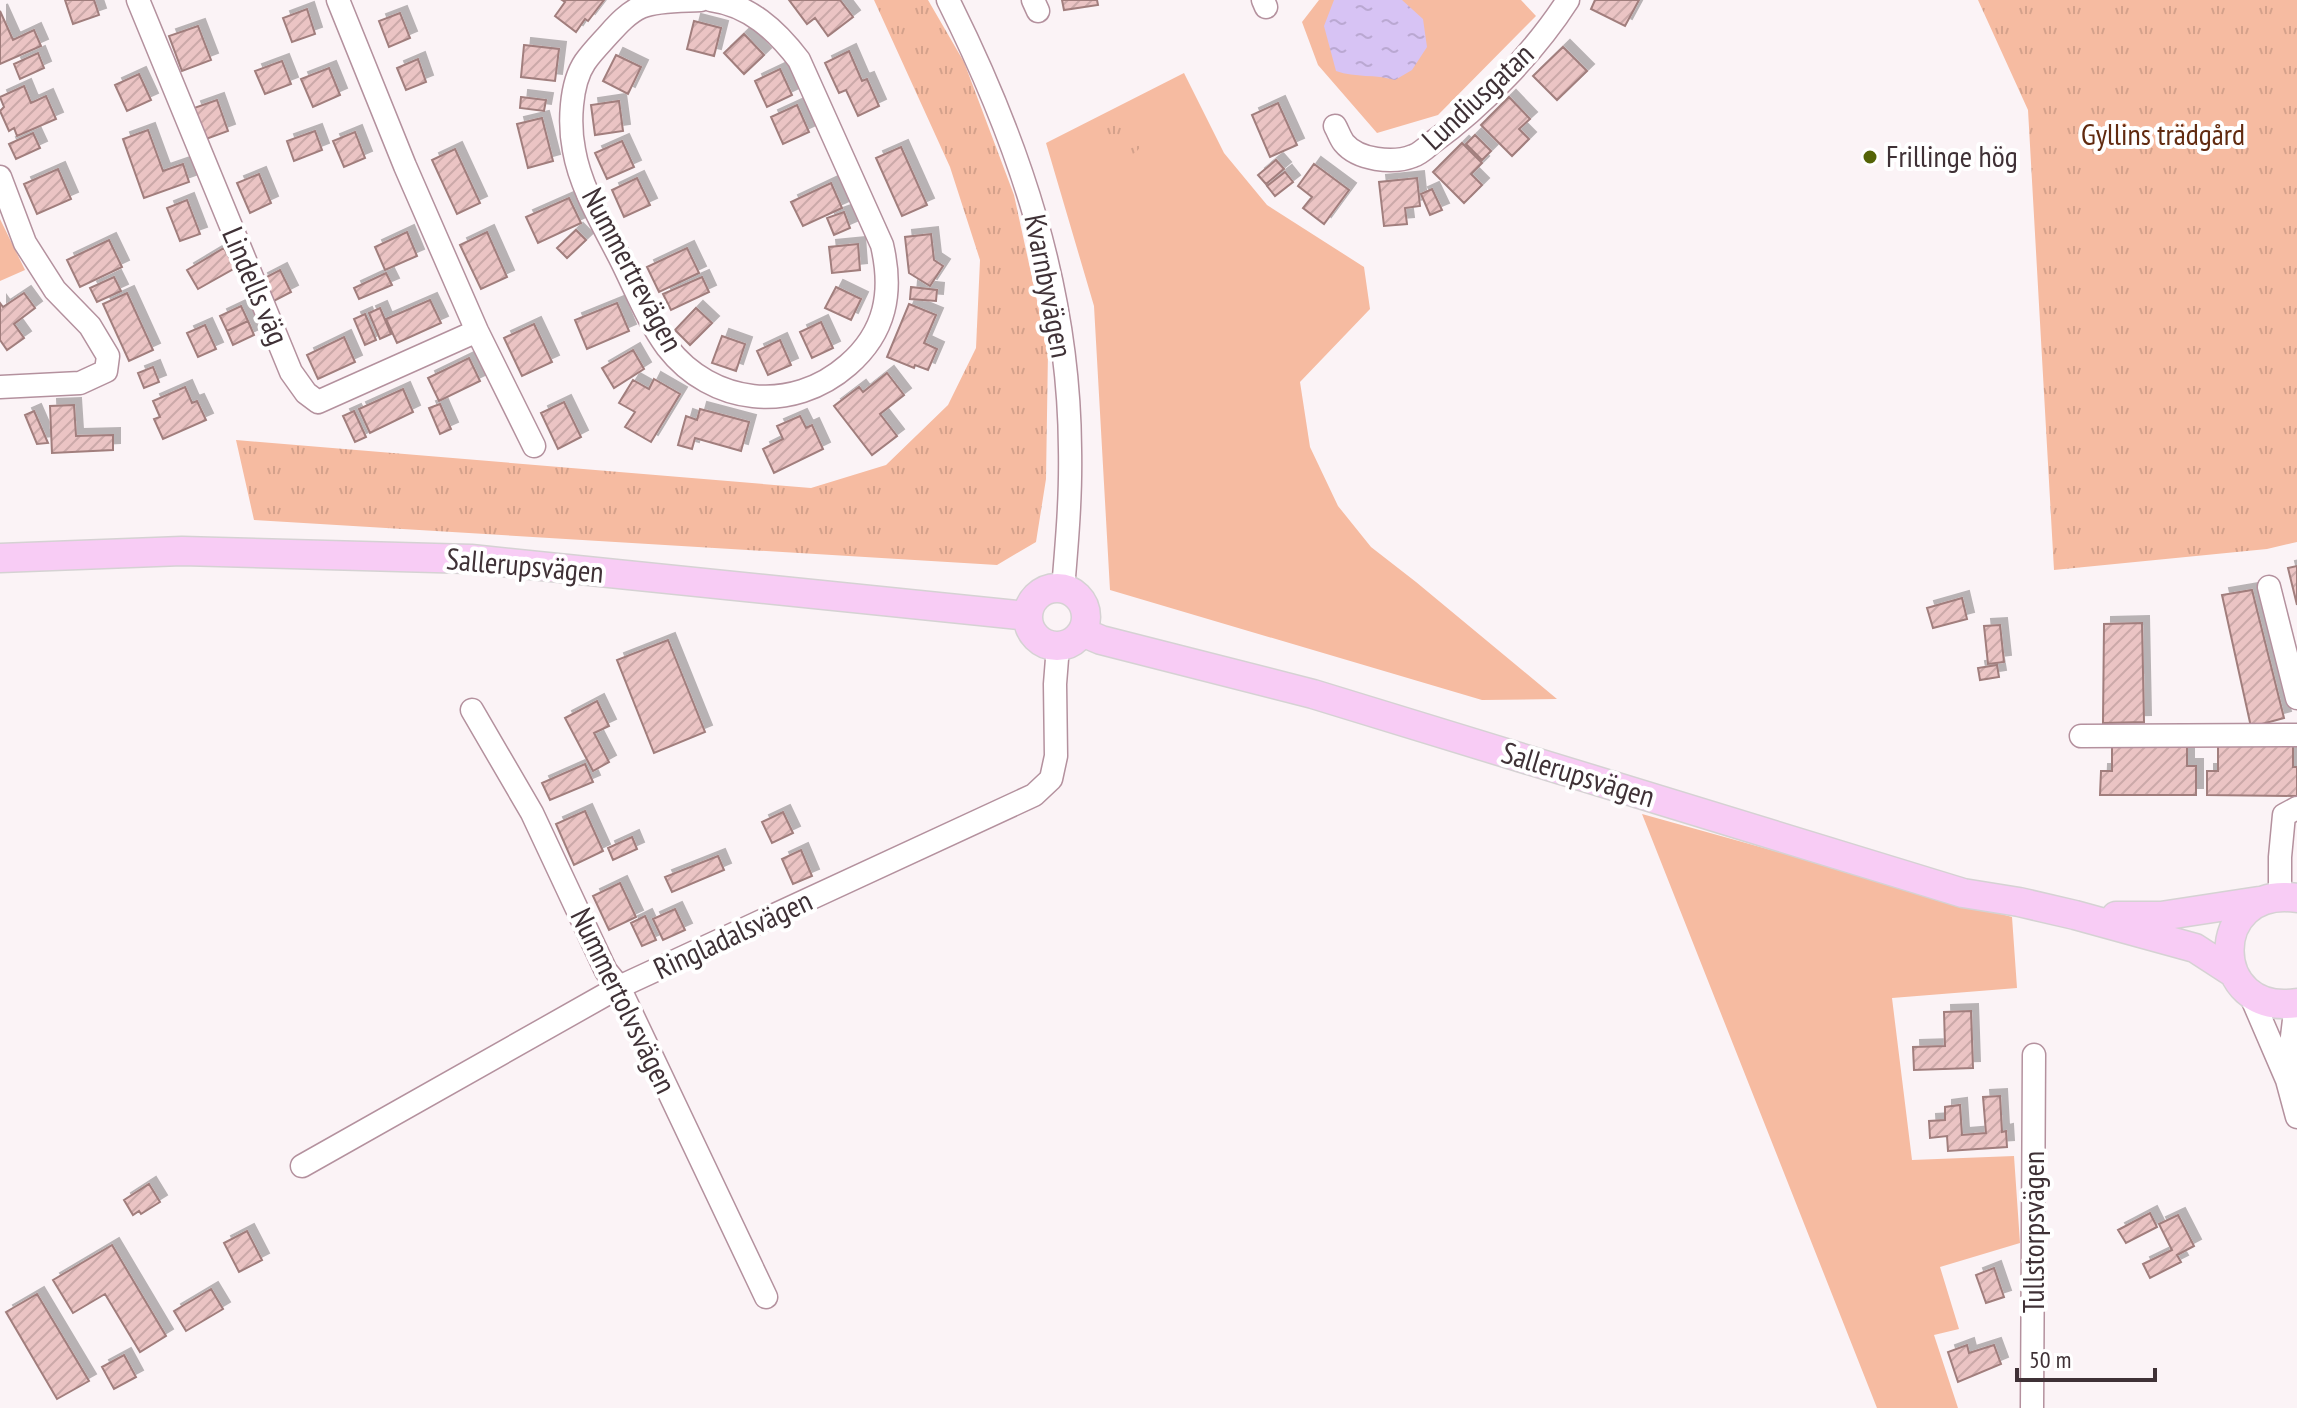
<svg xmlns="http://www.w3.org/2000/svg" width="2297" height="1408" font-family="'PT Sans Narrow',sans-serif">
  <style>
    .grass { fill: #f6bba1 }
    .park { fill: url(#park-tufts) }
    .water { fill: url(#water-ripples) }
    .building { fill: url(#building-hatch); stroke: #a17e7d; stroke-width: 2; filter: url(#shadow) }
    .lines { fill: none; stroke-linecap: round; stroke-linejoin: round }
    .minor-casing { stroke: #b4919e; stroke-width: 25 }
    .major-casing { stroke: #d5d2d3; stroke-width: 31 }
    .minor { stroke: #fff; stroke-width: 22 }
    .major { stroke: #f8ccf5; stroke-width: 28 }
    .poi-dot { fill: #546307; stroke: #fff; stroke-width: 3 }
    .labels { text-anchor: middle; stroke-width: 8; stroke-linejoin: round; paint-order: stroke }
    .street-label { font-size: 30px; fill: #3f3136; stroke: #fff }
    .park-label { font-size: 30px; fill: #612a0f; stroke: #fff }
    .poi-label { font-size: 30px; fill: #3f3136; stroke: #fff; text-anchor: start }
  </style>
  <defs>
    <pattern id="park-tufts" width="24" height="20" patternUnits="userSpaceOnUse" patternTransform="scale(2)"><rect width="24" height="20" fill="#f6bba1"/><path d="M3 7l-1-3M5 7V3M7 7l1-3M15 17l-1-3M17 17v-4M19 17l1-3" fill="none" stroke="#d4a18b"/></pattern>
    <pattern id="water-ripples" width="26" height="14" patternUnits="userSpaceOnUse" patternTransform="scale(2)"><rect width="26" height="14" fill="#d7c3f4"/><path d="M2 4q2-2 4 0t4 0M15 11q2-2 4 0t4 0" fill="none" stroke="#baa8d2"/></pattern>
    <pattern id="building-hatch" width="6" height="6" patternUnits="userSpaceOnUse" patternTransform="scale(2)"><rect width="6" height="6" fill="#ebc4c4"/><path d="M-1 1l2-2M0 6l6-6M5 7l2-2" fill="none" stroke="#cba9a9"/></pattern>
    <filter id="shadow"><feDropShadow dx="7" dy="-7" stdDeviation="0" flood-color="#0004"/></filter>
  </defs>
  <rect width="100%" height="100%" fill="#fbf3f6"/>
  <path class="grass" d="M1319 0H1521L1536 16 1438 115 1377 133 1318 65 1302 22Z
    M1184 73 1224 153 1267 205 1364 267 1370 309 1300 382 1310 447 1338 506 1371 547 1416 582 1557 699 1482 700 1110 590 1094 306 1046 143Z
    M0 219 25 270 0 281Z
    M1642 814 2012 917 2017 988 1892 998 1912 1160 2014 1156 2020 1243 1940 1267 1959 1329 1934 1335 1958 1408H1877Z"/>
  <path class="park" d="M874 0H928L964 62 1014 195 1048 351 1046 479 1036 542 997 565 254 520 236 440 811 488 886 465 948 405 976 348 980 260 950 167Z
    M1978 0H2297V542L2267 549 2054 570 2028 110Z
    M1105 137a19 19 0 1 1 38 0a19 19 0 1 1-38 0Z"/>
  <path class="water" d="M1334 0H1402L1423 19 1427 47 1412 70 1395 80C1375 74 1356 78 1336 71L1324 26Z"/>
  <path class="building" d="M65 0H94L99 15 73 24Z
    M562 0H604L588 21 585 19 576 32 555 16 565 2Z
    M789 0H840L853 17 828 36 815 18 807 24Z
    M1062 0H1097L1098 5 1064 10Z
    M1595 0H1639L1625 26 1591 9Z
    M307 9 315 34 292 42 283 18Z
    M0 11 13 40 34 30 41 46 0 64Z
    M400 13 410 38 389 47 379 21Z
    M694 21 721 28 714 56 687 49Z
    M198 26 211 60 182 71 169 36Z
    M744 34 764 55 744 74 724 53Z
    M524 45 559 49 555 81 521 77Z
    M1563 47 1587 71 1557 100 1533 76Z
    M849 51 862 81 867 79 879 106 858 116 846 90 839 93 825 63Z
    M38 53 44 68 20 79 14 64Z
    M616 55 641 67 628 94 603 81Z
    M418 59 426 82 406 90 397 68Z
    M282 61 291 84 265 94 255 71Z
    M329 68 340 95 313 107 301 79Z
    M780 69 792 95 767 107 755 81Z
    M139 74 151 100 127 111 115 85Z
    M24 86 31 103 46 96 56 119 17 136 14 128 9 131 0 111 4 107 0 97Z
    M521 97 546 100 544 111 520 108Z
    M1509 97 1530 119 1519 129 1529 139 1512 156 1481 125Z
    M217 100 228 131 206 139 194 108Z
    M619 101 623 131 595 135 591 105Z
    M1278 103 1297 145 1270 157 1252 115Z
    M797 105 809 132 783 144 771 117Z
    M542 118 553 161 528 168 517 124Z
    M148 130 163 171 183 164 189 182 144 198 123 139Z
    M315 131 322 150 294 161 287 141Z
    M355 132 365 158 344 167 333 141Z
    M33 133 40 148 16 159 9 144Z
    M1475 135 1491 151 1482 160 1466 144Z
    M622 141 634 167 607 179 595 153Z
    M1462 143 1482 163 1471 174 1482 185 1464 203 1433 172Z
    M901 147 927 205 902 216 876 158Z
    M455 149 480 203 457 214 432 160Z
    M1276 160 1284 169 1266 184 1258 175Z
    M1314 164 1349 190 1324 224 1303 208 1312 197 1298 186Z
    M58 169 71 199 37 214 24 184Z
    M1285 172 1293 182 1275 196 1267 186Z
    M259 174 271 203 250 213 237 183Z
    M637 178 650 205 624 217 612 190Z
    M1417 178 1420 206 1405 208 1407 224 1384 226 1379 182Z
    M831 183 842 208 803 226 791 202Z
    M1432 189 1442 210 1430 215 1421 194Z
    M569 198 581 223 538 243 526 217Z
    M187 200 200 234 180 241 167 208Z
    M844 212 850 228 834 235 827 218Z
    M576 230 586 240 567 258 557 248Z
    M407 232 417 256 385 270 375 247Z
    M487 232 507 277 481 289 460 245Z
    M931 234 934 260 943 266 930 286 909 273 905 237Z
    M109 240 122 267 80 287 67 260Z
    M858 244 860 270 832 273 829 247Z
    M224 248 235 268 198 289 187 270Z
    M687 248 699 273 659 292 647 267Z
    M280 270 291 292 272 302 261 280Z
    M386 273 392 285 359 299 354 288Z
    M114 277 121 291 97 302 90 288Z
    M702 277 709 292 671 310 663 294Z
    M836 287 861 299 851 320 825 308Z
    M911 287 937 290 936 301 910 299Z
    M24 293 35 308 14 324 24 338 7 350 0 340V303L3 307Z
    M127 293 153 350 129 361 103 304Z
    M430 300 441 323 397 343 386 319Z
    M617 303 629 331 587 349 575 320Z
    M909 304 936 315 924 343 937 349 928 370 915 365 914 368 887 357Z
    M241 306 248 321 227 331 220 316Z
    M380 308 391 334 380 339 369 313Z
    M696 308 712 323 690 345 675 330Z
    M365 314 376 340 365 345 354 319Z
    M248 321 254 335 233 345 227 331Z
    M821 322 833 348 812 358 800 332Z
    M534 324 552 362 522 376 504 338Z
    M205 325 216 349 198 357 187 333Z
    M722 336 745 344 736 371 712 363Z
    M344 337 355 362 318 379 307 355Z
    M780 340 791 365 768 375 757 351Z
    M633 350 644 369 614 388 602 368Z
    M469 358 480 381 439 401 428 378Z
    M153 367 159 382 144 388 138 373Z
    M887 373 904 395 880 414 897 436 872 455 834 406 859 387 863 392Z
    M654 379 680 394 651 442 625 427 635 412 619 403 633 380 649 389Z
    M185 387 192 403 197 401 206 420 163 439 154 419 160 417 153 401Z
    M403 389 413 412 370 433 359 409Z
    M564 402 581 437 558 449 541 413Z
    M440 404 451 429 440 434 429 408Z
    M74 405 76 436 113 435V450L52 453 50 406Z
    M700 409 749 422 741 451 695 438 692 449 678 445 686 416 697 420Z
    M34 411 48 443 37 444 25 415Z
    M354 411 366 437 355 442 343 416Z
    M800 416 806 428 812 425 823 449 774 473 763 449 783 439 777 426Z
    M2297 566V605L2288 568Z
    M2252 590 2284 718 2251 727 2222 595Z
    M1962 598 1967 619 1933 628 1927 608Z
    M2142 623 2144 722 2103 723 2104 624Z
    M2000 625 2004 662 1988 664 1984 626Z
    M668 640 705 732 654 753 617 660Z
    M1997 665 1999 677 1980 680 1978 668Z
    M597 701 609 726 594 733 609 762 593 771 565 718Z
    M2112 743H2187V766H2196V795H2100L2101 771H2112Z
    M2218 744H2293V767H2297V796L2207 795V771H2218Z
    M585 764 593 782 550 800 542 783Z
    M585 811 603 851 574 865 556 824Z
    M783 812 793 833 772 843 762 822Z
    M632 837 637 849 613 860 608 848Z
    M801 850 812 876 793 884 782 859Z
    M718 856 724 870 672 892 665 877Z
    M620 883 636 917 609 930 593 896Z
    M675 909 685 930 663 940 653 919Z
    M645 916 656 940 642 946 631 923Z
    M1971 1011 1973 1068 1914 1070 1913 1047 1945 1046 1944 1012Z
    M2000 1096 2002 1132 2006 1131 2007 1147 1948 1151 1947 1136 1930 1138 1929 1121 1945 1120V1107L1960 1105 1962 1135 1986 1133 1983 1097Z
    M149 1184 160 1202 141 1214 139 1211 133 1215 124 1200Z
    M2150 1213 2157 1227 2126 1243 2118 1230Z
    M2178 1215 2194 1246 2177 1255 2181 1262 2150 1278 2143 1264 2172 1250 2159 1224Z
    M247 1231 262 1260 239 1272 224 1243Z
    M112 1245 166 1336 140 1352 105 1294 73 1313 53 1280Z
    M1994 1268 2004 1297 1986 1303 1976 1275Z
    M211 1289 223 1309 186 1331 174 1311Z
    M37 1294 89 1381 57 1399 6 1312Z
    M1967 1345 1969 1353 1994 1345 2001 1364 1958 1382 1948 1352Z
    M124 1355 136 1377 114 1389 102 1367Z"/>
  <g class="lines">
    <g class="minor-casing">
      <path id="minor" d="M138 0 291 372 306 393 318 402 477 331
        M338 0 405 166 477 331 534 446
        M701 0C683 1 657 0 641 7 628 13 618 24 609 34 601 43 592 52 585 62 570 84 569 125 574 150 580 186 602 223 619 256 634 285 647 320 667 347 712 405 792 414 848 365 886 332 893 292 882 245L799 60C776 30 749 5 711 0
        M948 0C1019 142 1069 288 1070 449 1071 496 1067 542 1063 589
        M1033 0 1038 11
        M1263 0 1266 7
        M1335 126C1338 131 1340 138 1344 143 1358 160 1393 164 1413 156 1420 154 1427 147 1433 142 1481 108 1536 50 1568 0
        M0 177 25 243 55 290 90 326 108 356 106 371 80 383 0 387
        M2269 587 2297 698
        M472 710 532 813 606 971 619 987 766 1297
        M2081 736 2297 735
        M2280 896V857L2284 815 2297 808
        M2250 994 2287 1080 2297 1117
        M2287 1079 2296 1003
        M302 1166 619 987 1034 795 1051 779 1056 756 1055 684 1058 646
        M2032 1408 2034 1055"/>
    </g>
    <g class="major-casing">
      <path id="major" d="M0 558 182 551 471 559 1028 616
        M1028 617a29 29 0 1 1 58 0a29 29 0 1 1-58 0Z
        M1082 632 1101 640 1313 694 1963 893 2019 902 2075 915 2195 948 2232 972
        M2297 898C2206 885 2208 1017 2297 1003
        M2116 916H2161L2259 901"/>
    </g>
    <use href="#minor" class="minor"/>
    <use href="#major" class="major"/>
  </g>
  <circle class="poi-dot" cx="1870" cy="157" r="8"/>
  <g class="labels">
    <g class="street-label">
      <text transform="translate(1478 97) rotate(-43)" y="10">Lundiusgatan</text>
      <text transform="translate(632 270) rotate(62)" y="10">Nummertrevägen</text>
      <text transform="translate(255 286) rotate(67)" y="10">Lindells väg</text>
      <text transform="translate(1048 286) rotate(79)" y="10">Kvarnbyvägen</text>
      <text transform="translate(525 566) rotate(5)" y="10">Sallerupsvägen</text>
      <text transform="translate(1578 775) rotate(17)" y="10">Sallerupsvägen</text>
      <text transform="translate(733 935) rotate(-25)" y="10">Ringladalsvägen</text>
      <text transform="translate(623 1001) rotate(64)" y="10">Nummertolvsvägen</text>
      <text transform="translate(2034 1232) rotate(-90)" y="10">Tullstorpsvägen</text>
    </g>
    <g class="park-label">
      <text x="2163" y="145">Gyllins trädgård</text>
    </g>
    <g class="poi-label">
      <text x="1886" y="167">Frillinge hög</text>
    </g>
  </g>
  <path d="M2017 1368v12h138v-12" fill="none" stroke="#3f3136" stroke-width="4"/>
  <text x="2029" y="1368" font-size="24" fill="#3f3136" stroke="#ffffff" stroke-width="6" paint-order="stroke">50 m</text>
</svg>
